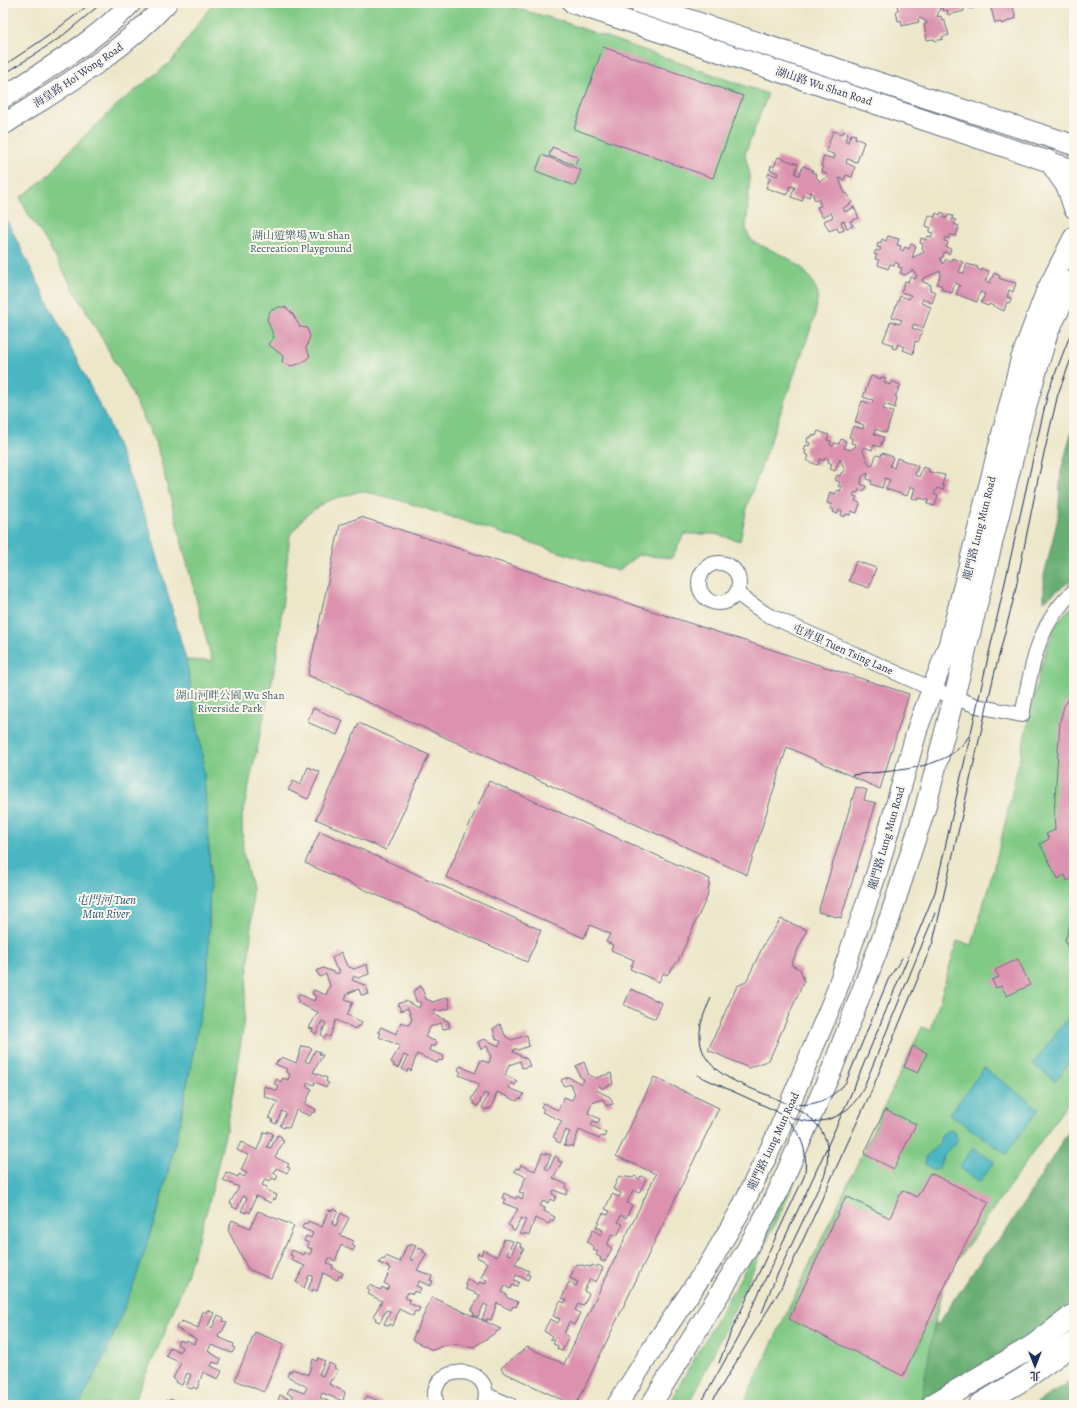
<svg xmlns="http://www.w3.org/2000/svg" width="1077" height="1408" font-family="Alegreya,'Noto Serif TC',serif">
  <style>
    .green { fill: #81ca86; stroke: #4e7c72 }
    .forest { fill: #68ae73; stroke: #426e68 }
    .water { fill: #48b6c1; stroke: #327290 }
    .building { fill: #dc92af }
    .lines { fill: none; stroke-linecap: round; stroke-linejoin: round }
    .minor-casing { stroke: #646f84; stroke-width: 16 }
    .secondary-casing { stroke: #646f84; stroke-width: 22 }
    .primary-casing { stroke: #646f84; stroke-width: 24 }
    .minor { stroke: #fff; stroke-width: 14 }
    .secondary { stroke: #fff; stroke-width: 20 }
    .primary { stroke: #fff; stroke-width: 22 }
    .tram { stroke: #1b2f5e; stroke-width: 1 }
    .labels { text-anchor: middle; stroke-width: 4; stroke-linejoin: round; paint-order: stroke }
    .street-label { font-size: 11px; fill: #1b2f5e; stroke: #fbf7ec }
    .park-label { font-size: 11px; fill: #3a5e6a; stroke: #fbf7ec }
    .water-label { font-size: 12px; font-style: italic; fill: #28587c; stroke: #fbf7ec }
  </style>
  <rect width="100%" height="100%" fill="#fbf7ec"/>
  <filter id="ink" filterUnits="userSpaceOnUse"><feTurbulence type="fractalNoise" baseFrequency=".025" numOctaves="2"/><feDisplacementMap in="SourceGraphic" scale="8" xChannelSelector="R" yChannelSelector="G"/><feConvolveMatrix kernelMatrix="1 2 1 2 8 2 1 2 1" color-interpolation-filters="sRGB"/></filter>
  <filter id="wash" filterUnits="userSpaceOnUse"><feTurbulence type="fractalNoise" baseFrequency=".012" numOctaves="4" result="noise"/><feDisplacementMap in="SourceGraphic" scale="16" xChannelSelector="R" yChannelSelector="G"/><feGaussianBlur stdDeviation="0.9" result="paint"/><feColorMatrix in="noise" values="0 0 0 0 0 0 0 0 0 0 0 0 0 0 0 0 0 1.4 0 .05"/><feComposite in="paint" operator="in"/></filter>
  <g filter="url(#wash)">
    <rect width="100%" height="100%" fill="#ede7ca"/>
    <path class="green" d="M213 3H498L561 21 768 94 745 154 750 175 746 230 752 241 788 258 802 268 811 279 818 293 815 317 748 503 740 541 715 534H684L672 558 638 555 618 571 399 500 361 491 327 501 305 516 290 535 276 662 242 817 243 853 252 888 251 935 243 1029 228 1122 209 1203 188 1272 165 1332 132 1405H79L106 1353 159 1207 180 1123 208 972 210 868 203 760 186 660 212 661 157 446 125 379 46 241 29 216 20 198 51 174 68 152 117 105 172 61Z
      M1074 606V1094L947 1275 935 1320 921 1405H743L922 1027 931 1030 957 941 972 945 1000 845 1041 665C1048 645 1055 617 1074 606Z
      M800 1167 798 1175 689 1405H668L741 1277Z"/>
    <path class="forest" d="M1074 423V578L1044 601V576L1058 518 1061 471Z
      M1074 1123V1299L1029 1344 926 1400H921L935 1320 937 1326 983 1257 1007 1230Z
      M1074 1379V1405H1033Z"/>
    <path class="water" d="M3 213 109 424 149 526 186 660 203 760 210 868 208 972 180 1123 159 1207 135 1281 106 1353 79 1405H3Z
      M1067 1020 1074 1025V1057L1055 1081 1033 1064Z
      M984 1068 1039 1109 1006 1154 950 1114Z
      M949 1130 955 1132 958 1141 945 1153 938 1169 933 1170 925 1164V1157L939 1144 942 1134Z
      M973 1148 994 1162 980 1182 959 1167Z"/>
    <g id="blocks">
      <path class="building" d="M902 3 918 4 919 7 923 3H968L963 5 964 11 948 15 947 10 943 11 942 8H940L937 17 941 16 942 20 944 19 949 35 942 37 943 39 935 41 934 39 927 40 924 24H927L926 21 920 18 918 19 919 22 902 26 901 20 898 21 896 11 898 10 897 5Z
        M968 3H986V5L970 9Z
        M990 3H1012L1016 18 1002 24 1001 22 995 23 991 8 994 7Z
        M603 47 743 96 713 178 574 129Z
        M833 131 843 134 844 131 848 133 845 141 848 142 851 134 856 135 855 138 864 142 857 162 847 159 846 163 855 167 852 177 846 175 844 180 839 178 845 194 847 193 852 203 843 208 845 212 854 207 859 218 850 221 853 226 847 228 844 221 841 222 844 230 839 232 837 228 829 231 824 221 833 217 831 213 822 217 817 207 821 206 818 199 815 200 811 191 809 197 804 195 802 201 791 197 795 187 790 186 787 195 766 188 770 178 767 177 769 173 777 176 778 173 770 170 771 165 774 167 778 157 798 164 795 174 799 175 803 166 813 170 812 172 817 174 816 177 820 181 828 177 827 174 822 172 823 167 821 166 824 156 834 159 835 155 826 151Z
        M552 147 578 157 575 165 549 156Z
        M542 155 581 170 575 186 536 171Z
        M941 212 945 214 944 218H947L948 215 953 216 952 219 956 220 954 224 959 226 956 236 950 235 949 239 946 237 944 241 948 242 946 247 951 249 949 254 944 252 943 257 940 258 943 264 946 259 951 261 952 258 963 262 959 272 964 273 967 264 978 267 977 269 982 271V269L989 271 985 281 990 283 994 273 1000 276 999 278 1004 280 1016 283 1013 292 1009 290 1007 297 1011 298 1010 303 1007 302 1004 311 989 304 988 306 981 303 985 294 980 292 977 302 956 294 960 285 955 283 952 293 941 289 942 286 937 284 941 273 940 271 922 279 923 282 931 285 930 290 936 292 932 303 923 299 921 303 931 307 923 328 914 324 912 328 922 332 918 342 915 341 913 354 903 350 904 347 898 344 896 349 892 348 893 345 883 341 891 321 900 324 902 320 892 317 900 296 909 299 911 295 901 292 905 281 908 282 910 277 915 279 917 276 913 270 905 275 900 273 902 268 898 267 899 264 895 262 894 265 890 264 888 269 878 265 879 260 875 259 877 255 874 254 876 250 880 251 881 248 877 247 878 242 881 243 882 239 886 241 888 236 899 239 897 245 901 246 900 249 903 251 905 247 909 249 911 244 916 246 912 258 924 252 922 248 923 244 920 243 921 238 927 240 928 236 931 237 933 233 929 232 931 228 926 226 929 215 935 217 936 213 940 215Z
        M279 307H285L292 313 300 327 307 328 310 336 306 348 310 356 302 363 292 366 282 363 283 356 268 344 274 337 267 319 270 311Z
        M871 376 881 379V377L886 378 884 383 890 385 891 381 901 385 895 396 897 397 895 408 885 404 883 409 893 412 886 433 876 429 874 434 884 437 880 447 874 445 872 450 864 447 862 449 870 466 873 465 876 455 881 456 882 453 893 457 890 466 894 468 897 458 918 466 915 475 919 477 923 467 929 469V472L945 475 942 485 944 486 943 490 937 488 934 494 938 496 935 506 927 504 929 500 919 498 918 500 912 498 915 488 910 487 907 496 886 489 890 480 885 478 882 488 871 484 872 481 867 479 868 473 862 476 861 484 866 486 864 491 859 489 858 493 855 492 853 496 857 497 855 501 860 503 857 513 851 511 850 515 846 514 845 517 841 515 842 511 839 510 838 514 833 512 834 510 830 508 832 505 827 503 830 492 835 494 837 490 840 491 842 487 838 486 840 482 835 480 837 475 840 476 841 473 845 471 840 459 835 471 830 469 832 464 828 462 829 459 825 458 824 461 820 459 818 465 807 461 809 456 805 454 806 451 804 450 806 445 809 446 810 443 807 442 808 437 811 438 812 435 816 436 818 431 829 435 827 440 831 441 830 445 833 446 835 443 839 444 841 439 846 441 844 448 850 450 855 447 856 444 851 443 852 438 849 437 853 426 863 429 864 425 855 422 862 401 872 404 873 400 863 397Z
        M361 517 909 694 880 789 787 747 747 875 308 675 340 525Z
        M856 561 876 568 869 588 849 581Z
        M1074 692V878L1067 881 1065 875 1058 879 1040 844 1049 839 1046 834 1055 830 1054 814 1060 721 1064 706Z
        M313 708 343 721 337 735 307 722Z
        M359 723 429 755 386 850 316 819Z
        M308 767 320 772 308 799 288 790 293 781 300 785Z
        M489 781 710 879 707 897 678 961 667 975 663 973 659 982 630 969 634 960 611 950 613 945 606 942 610 934 590 925 584 938 446 877Z
        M856 787 867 790 864 800 876 803 841 918 818 912Z
        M320 831 541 930 527 962 305 863Z
        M1074 915V963L1065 940Z
        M781 919 807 930 791 965 800 969 804 981 769 1060 749 1068 708 1050 737 986 746 982 764 944Z
        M341 952 347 966 354 969 367 964 369 974 358 978 354 976 352 980 366 986 369 994 361 995 359 989 348 993 345 999 353 1002 347 1015 362 1022 360 1027 357 1026 356 1029 336 1020 330 1037 326 1035 325 1038 321 1035 326 1023 322 1021 316 1034 312 1031 313 1029 309 1028 318 1012 298 1003 299 999 297 998 299 994 314 1001 316 996 312 994 314 990 326 995 330 985 326 974 320 977 316 971 323 968 338 974 340 970 336 968 332 958Z
        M1018 959 1030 985 1007 996 1001 986 996 988 992 980 999 977 995 970Z
        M421 986 426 999 433 1002 448 997 450 1008 439 1011 435 1010 433 1014 448 1021 450 1028 443 1029 441 1023 430 1027 425 1037 437 1042 435 1047 431 1045 429 1050 444 1056 442 1061 439 1060 437 1063 417 1054 411 1071 408 1069 407 1072 402 1069 408 1057 404 1055 398 1068 393 1066 394 1064 391 1062 400 1046 379 1037 381 1033 378 1032 381 1027 396 1034 401 1022 409 1025 412 1019 408 1008 401 1011 398 1004 405 1001 419 1008 421 1003 416 1001 413 991Z
        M631 989 662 1003 655 1019 624 1005Z
        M500 1024 506 1037 512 1040 527 1035 529 1046 518 1050 515 1048 513 1052 527 1059 530 1066 522 1068 520 1061 509 1065 505 1075 517 1081 515 1085 511 1083 509 1088 524 1094 521 1099 519 1098 517 1101 497 1092 491 1109 488 1108 487 1110 482 1108 488 1095 484 1093 478 1106 473 1104 474 1102 471 1100 479 1084 459 1075 461 1072 458 1070 460 1066 475 1073 481 1060 489 1063 491 1057 487 1046 481 1049 478 1042 484 1039 499 1046 501 1041 496 1039 493 1029Z
        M302 1046 312 1048 305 1061 309 1063 315 1050 320 1052 319 1054 323 1055 313 1072 327 1078 326 1082 329 1083 326 1087 315 1082 314 1085 308 1082 306 1086 312 1089 305 1104 316 1109 315 1113 312 1112 310 1116 296 1110 289 1128 285 1126 284 1128 280 1126 286 1113 282 1111 276 1124 272 1122 273 1120 269 1118 278 1102 264 1096 265 1092 263 1091 265 1086 277 1091 279 1086 274 1084 277 1079 281 1082 283 1078 288 1080 290 1074 286 1072 287 1069 275 1064 282 1057 296 1063Z
        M913 1046 927 1053 918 1073 904 1067Z
        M584 1062 589 1075 596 1078 611 1073 613 1084 602 1088 598 1085 596 1090 610 1097 613 1104 606 1106 603 1099 592 1103 588 1113 600 1119 598 1123 593 1121 591 1125 606 1133 604 1137 601 1136 599 1139 579 1130 573 1147 570 1145 569 1147 564 1145 570 1132 566 1130 560 1143 556 1141V1139L553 1137 562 1121 542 1112 544 1109 541 1107 543 1103 558 1110 564 1097 572 1100 575 1094 571 1084 564 1086 561 1080 568 1077 582 1084 584 1079 580 1077 576 1066Z
        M654 1077 719 1108 576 1405H573L503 1372 501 1368 527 1347 564 1364 656 1174 616 1156Z
        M885 1110 916 1124 894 1169 864 1154Z
        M268 1131 273 1134 267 1147 271 1148 277 1135 282 1137 281 1140 284 1141 275 1157 289 1164 287 1167 290 1168 287 1173 276 1168 274 1173 278 1175 276 1180 272 1178 270 1181 265 1179 262 1185 267 1187 266 1190 277 1195 275 1200 273 1198 271 1203 256 1196 250 1213 247 1211 246 1213 241 1211 247 1198 243 1196 237 1209 232 1207 233 1205 230 1203 239 1187 223 1180 226 1172 238 1177 239 1174 244 1177 247 1173 241 1170 248 1155 237 1150 241 1142 257 1150 264 1132 268 1133Z
        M542 1153 551 1155 545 1168 549 1170 555 1156 559 1159 558 1161 562 1162 553 1178 567 1185 565 1188 568 1190 566 1195 554 1190 552 1194 556 1196 554 1201 550 1199 548 1203 543 1201 540 1206 545 1208 544 1211 555 1217 553 1221 551 1220 549 1224 535 1218 529 1235 525 1233 524 1235 520 1233 526 1220 521 1218 515 1231 511 1229 512 1227 508 1225 518 1209 503 1203 505 1199 502 1198 504 1193 516 1199 517 1196 522 1199 524 1194 519 1192 526 1177 514 1171 516 1168 519 1169 521 1165 535 1171Z
        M930 1173 989 1202 962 1250 903 1376 789 1319 846 1196 890 1218 902 1190 917 1197Z
        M619 1176 633 1178 635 1176 639 1179 641 1176 646 1179 639 1193 633 1190 627 1203 632 1205 626 1218 621 1215 618 1222 623 1224 617 1236 612 1234 607 1245 612 1248 605 1262 600 1260 601 1258 596 1255 598 1252 593 1250 595 1248 587 1242 593 1230 601 1235 603 1230 596 1227 603 1213 608 1215 610 1211 605 1209 612 1194 619 1197 621 1193 613 1189Z
        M333 1209 338 1211 332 1224 336 1226 341 1213 349 1218 340 1235 354 1241 352 1245 355 1247 353 1251 341 1245 335 1261 329 1258 327 1263 333 1265 332 1268 343 1273 341 1277 339 1276 337 1280 323 1273 317 1291 313 1289 312 1292 308 1290 313 1276 309 1275 304 1288 296 1282 305 1266 291 1260 293 1256 290 1255 292 1250 304 1255 305 1252 310 1255 312 1249 307 1247 309 1243 304 1241 306 1236 311 1238 313 1233 302 1228 304 1223 307 1224 308 1221 322 1227 328 1210 332 1211Z
        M258 1211 294 1226 271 1279 248 1269 228 1230 232 1220 250 1228Z
        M504 1239 513 1241 507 1254 511 1255 517 1242 521 1244 520 1247 524 1248 515 1264 529 1271 527 1274 530 1275 528 1280 516 1275 514 1280 519 1282 516 1287 512 1285 510 1289 505 1286 502 1292 507 1295 506 1297 518 1302 516 1307 513 1306 511 1310 497 1303 491 1320 487 1319V1321L482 1319 488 1306 484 1304 478 1317 473 1315 474 1313 471 1311 480 1295 466 1289 467 1285 465 1284 467 1279 478 1285 479 1282 485 1284 487 1280 481 1278 488 1263 477 1257 478 1253 481 1255 483 1250 497 1257Z
        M411 1244 416 1246 410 1259 413 1261 419 1248 424 1250 423 1252 427 1254 417 1270 432 1276 430 1280 433 1281 430 1286 419 1281 416 1286 421 1288 419 1293 414 1291 413 1294 408 1292 405 1298 410 1300 409 1303 420 1308 418 1312 415 1311 413 1316 399 1309 393 1326 390 1324 389 1326 384 1324 390 1311 386 1310 380 1322 375 1320 376 1318 373 1316 382 1301 368 1294 370 1291 367 1289 369 1285 381 1290 382 1287 387 1290 389 1286 384 1283 391 1268 379 1263 381 1259 384 1260 386 1256 400 1262 407 1245 410 1246Z
        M576 1264 591 1267 592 1265 596 1267 598 1265 603 1268 596 1282 590 1279 584 1291 589 1294 583 1306 578 1304 575 1310 580 1313 574 1325 569 1322 564 1334 569 1337 562 1351 557 1349 558 1346 553 1344 555 1341 550 1339 552 1336 544 1331 550 1319 558 1323 560 1319 553 1316 560 1301 565 1303 567 1300 562 1298 569 1282 576 1286 578 1282 570 1278Z
        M432 1297 501 1329 474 1347 459 1344 445 1345 433 1350 412 1340Z
        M207 1310 214 1313 208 1326 212 1328 218 1315 224 1318 223 1321 227 1322 222 1332H220L218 1337 234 1344 233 1347 235 1348 232 1353 211 1345 208 1351 221 1359 219 1364 213 1362 211 1366 222 1371 218 1379 203 1372 197 1389 193 1387 192 1389 186 1387 191 1375 187 1373 182 1385 175 1382 176 1380 173 1378 181 1363 166 1356 170 1347 180 1352 182 1347 177 1344 179 1340 185 1342 186 1340 194 1344 196 1339 176 1328 178 1323 180 1324 182 1321 198 1328 203 1311 206 1313Z
        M255 1332 284 1344 264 1392 235 1380Z
        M318 1358 325 1361 319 1374 323 1376 329 1363 335 1366 334 1368 338 1370 333 1380 331 1379 329 1384 345 1392 343 1401 322 1393 320 1398 328 1401 327 1404 329 1405 277 1404 280 1395 291 1400 293 1396 287 1393 290 1388 304 1393 307 1387 287 1376 289 1371 291 1372 292 1369 308 1375 313 1359 317 1361Z
        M367 1396 383 1403 382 1405H363Z
        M170 1399 177 1402 175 1405H163L166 1400 169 1402Z"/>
    </g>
  </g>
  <g filter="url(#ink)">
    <use href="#blocks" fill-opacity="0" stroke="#646f84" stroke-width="1"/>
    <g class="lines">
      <g class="minor-casing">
        <path id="minor" d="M699 583a20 20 0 1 1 40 0a20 20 0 1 1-40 0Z
          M736 593 766 614 932 689 977 706 1022 715C1032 667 1036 625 1074 591
          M486 1395 510 1405
          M437 1405C422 1362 498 1361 484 1405"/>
      </g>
      <g class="secondary-casing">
        <path id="secondary" d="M573 3 1074 170
          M639 3 880 83 1074 145
          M3 98C47 68 95 42 131 3
          M3 125C60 88 120 54 167 3
          M1048 160 1067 187 1074 208
          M617 1405 654 1346 710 1263 740 1211 776 1137 834 998 877 872 918 727 949 644 1021 359 1046 292 1074 237
          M651 1405 747 1249 776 1196 833 1067 890 917 925 809 962 666 1023 417 1048 332 1074 280"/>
      </g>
      <g class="primary-casing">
        <path id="primary" d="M933 1405 1033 1346 1074 1315
          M980 1405 1025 1378 1074 1343"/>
      </g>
      <use href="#minor" class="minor"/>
      <use href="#secondary" class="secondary"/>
      <use href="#primary" class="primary"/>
      <path class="tram" d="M3 66 48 36 91 3
        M3 75 61 37 102 3
        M852 775C890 770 948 772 969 736
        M711 998C707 1007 703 1015 701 1024 685 1110 851 1077 825 1174L772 1286 762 1313
        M697 1075 776 1111C799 1126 810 1150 804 1177L730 1334 719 1363
        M794 1104C815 1107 833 1098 846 1082L888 980 902 958
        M786 1115C816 1130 848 1119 863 1089L935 913
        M700 1405 738 1337 813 1178 855 1085 935 892 1048 392 1074 325
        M710 1405 780 1290 871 1092 933 942 994 675 1014 597 1038 479 1058 394 1074 351"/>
    </g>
  </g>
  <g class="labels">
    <g class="street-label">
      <text transform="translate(78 75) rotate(-34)" y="4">海皇路 Hoi Wong Road</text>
      <text transform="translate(824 86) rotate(18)" y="4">湖山路 Wu Shan Road</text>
      <text transform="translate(979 528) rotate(-76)" y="4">龍門路 Lung Mun Road</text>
      <text transform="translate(843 649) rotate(24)" y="4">屯青里 Tuen Tsing Lane</text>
      <text transform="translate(886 838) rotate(-74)" y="4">龍門路 Lung Mun Road</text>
      <text transform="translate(773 1141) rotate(-65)" y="4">龍門路 Lung Mun Road</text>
    </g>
    <g class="park-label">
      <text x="301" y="239">湖山遊樂場 Wu Shan<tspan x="301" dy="13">Recreation Playground</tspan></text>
      <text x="230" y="699">湖山河畔公園 Wu Shan<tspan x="230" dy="13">Riverside Park</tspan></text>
    </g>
    <g class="water-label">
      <text x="106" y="904">屯門河 Tuen<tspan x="106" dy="14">Mun River</tspan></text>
    </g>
  </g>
  <rect width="1077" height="1408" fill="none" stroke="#fbf7ec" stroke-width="16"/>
  <g transform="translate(1035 1366) rotate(180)" stroke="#fbf7ec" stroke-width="3" paint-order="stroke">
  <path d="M0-3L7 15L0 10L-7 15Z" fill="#1b2f5e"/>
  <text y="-6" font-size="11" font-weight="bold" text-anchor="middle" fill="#1b2f5e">北</text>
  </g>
</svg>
